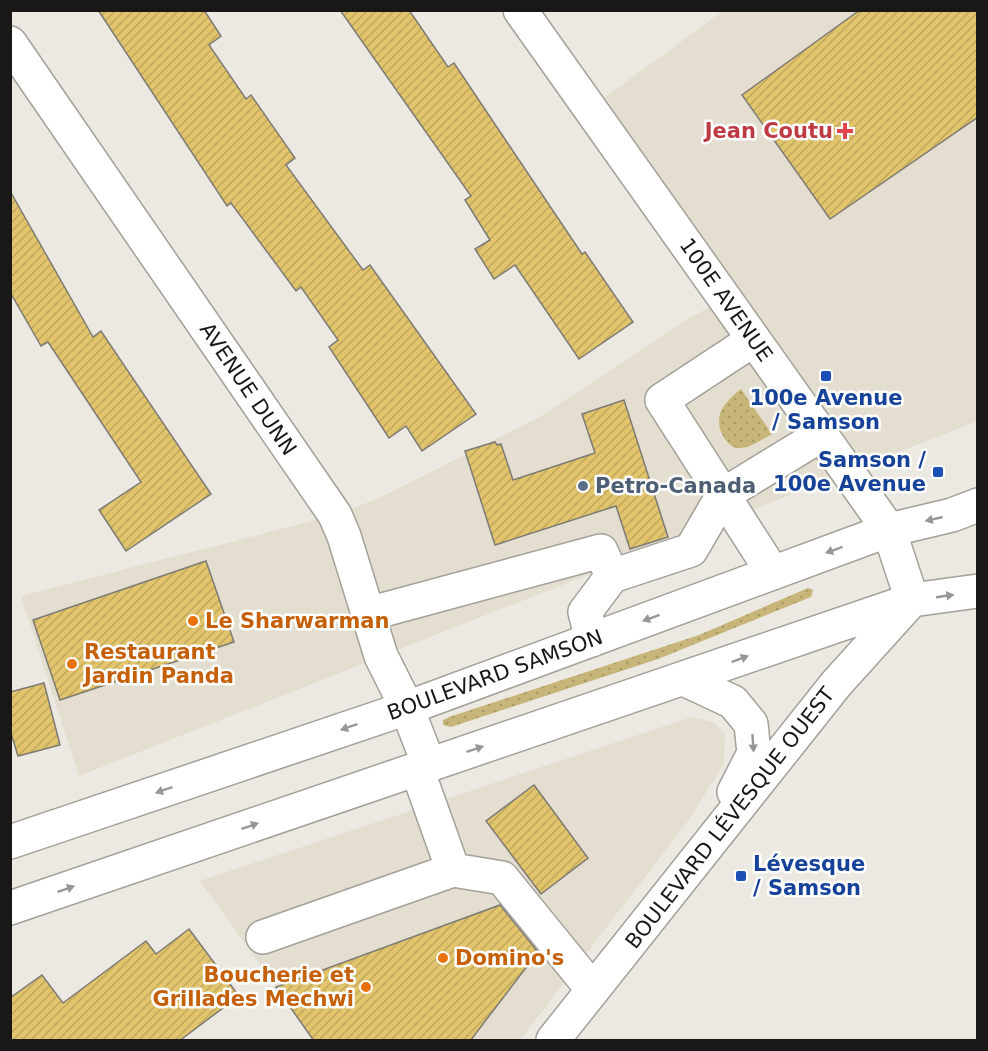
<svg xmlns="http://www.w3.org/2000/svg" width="988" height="1051" font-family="'DejaVu Sans',sans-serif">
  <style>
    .built { fill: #e3decf }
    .green { fill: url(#green-dots) }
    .building { fill: url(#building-hatch); stroke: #7d7b75; stroke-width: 1.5 }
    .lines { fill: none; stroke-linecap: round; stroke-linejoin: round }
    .minor-casing { stroke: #a2a099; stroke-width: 36 }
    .minor { stroke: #fff; stroke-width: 33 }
    .oneway { fill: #989796 }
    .health-dot { fill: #e0444e; stroke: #fff; stroke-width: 2 }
    .transit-dot { fill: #1a4fb4; stroke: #fff; stroke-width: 2 }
    .service-dot { fill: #5c6f8a; stroke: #fff; stroke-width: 2 }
    .food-dot { fill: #e8710a; stroke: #fff; stroke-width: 2 }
    .labels { text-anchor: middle; stroke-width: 5; stroke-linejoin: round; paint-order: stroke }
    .health-label { font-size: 21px; font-weight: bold; fill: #be3a42; stroke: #fff; text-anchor: end }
    .street-label { font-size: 21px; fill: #191816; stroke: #fff }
    .transit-label { font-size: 21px; font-weight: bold; fill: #164399; stroke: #fff }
    .service-label { font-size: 21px; font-weight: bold; fill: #4e5e75; stroke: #fff; text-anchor: start }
    .food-label { font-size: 21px; font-weight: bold; fill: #c56008; stroke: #fff; text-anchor: start }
  </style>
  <defs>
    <pattern id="green-dots" width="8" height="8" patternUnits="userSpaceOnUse" patternTransform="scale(1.5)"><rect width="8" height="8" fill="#c8b579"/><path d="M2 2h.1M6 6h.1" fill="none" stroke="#ab9b68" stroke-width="1.8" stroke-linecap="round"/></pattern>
    <pattern id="building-hatch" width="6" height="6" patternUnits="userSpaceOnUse" patternTransform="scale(1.5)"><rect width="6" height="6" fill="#e1c46c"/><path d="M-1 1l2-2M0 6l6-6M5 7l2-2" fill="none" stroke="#c0a85d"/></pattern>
  </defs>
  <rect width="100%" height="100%" fill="#ece9e2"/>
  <path class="built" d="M723 11H977V421L79 776 21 596 335 515 379 498 538 418 691 317 725 299 589 109Z
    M692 717 713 722 725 734 724 764 688 821 520 1040H314L200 881Z"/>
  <path class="green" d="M741 389 772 434C762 439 750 449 737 448 731 447 726 441 723 436 712 415 725 402 741 389Z
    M808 588 813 590 811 597 658 659 451 727 443 725V720L449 717 699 635Z"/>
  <path class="building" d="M98 10H204L221 36 209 45 246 99 251 95 295 158 286 165 363 270 370 265 476 414 422 451 406 426 389 438 329 347 338 340 301 287 296 291 231 203 227 206Z
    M340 10H409L448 67 454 63 582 254 585 252 633 322 579 359 515 265 494 279 475 249 490 240 465 200 471 196Z
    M860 10H978V117L830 219 742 95Z
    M10 191 93 337 101 331 211 494 126 551 99 510 141 482 48 342 41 346 10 292Z
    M624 400 668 537 630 549 616 506 495 545 465 451 495 442 497 445 501 444 513 480 595 453 582 414Z
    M206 561 234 642 60 700 33 620Z
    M44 683 60 745 18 756 10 730V692Z
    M534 785 588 858 541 894 486 821Z
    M500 905 538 952 470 1041H314L276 987Z
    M189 929 239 996 179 1041H10V998L42 975 63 1003 146 941 156 954Z"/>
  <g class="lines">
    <g class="minor-casing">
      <path id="minor" d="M520 10 889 530 912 600
        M10 43 335 515 344 536 381 656 407 708 429 765
        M753 340 662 400 773 573
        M368 614 601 551 612 576
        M592 640 585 612 612 576 691 550 723 495 821 435
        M686 680 733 702 751 724 754 753 734 792
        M10 842 407 708 889 530 952 515 978 505
        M453 870 502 878 593 990
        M10 908 912 600 978 591
        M263 937 453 870 417 769
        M553 1040 836 684 910 602"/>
    </g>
    <use href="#minor" class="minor"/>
  </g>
  <defs><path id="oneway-solid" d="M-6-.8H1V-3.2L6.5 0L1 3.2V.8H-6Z" transform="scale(1.5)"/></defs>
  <g class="oneway">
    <use href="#oneway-solid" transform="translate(934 519) rotate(167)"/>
    <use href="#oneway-solid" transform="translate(834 550) rotate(160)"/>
    <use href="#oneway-solid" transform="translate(945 596) rotate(-8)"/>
    <use href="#oneway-solid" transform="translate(651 618) rotate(160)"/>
    <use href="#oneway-solid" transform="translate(740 659) rotate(-21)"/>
    <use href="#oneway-solid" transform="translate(349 727) rotate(161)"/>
    <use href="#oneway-solid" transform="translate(753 743) rotate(86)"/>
    <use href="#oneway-solid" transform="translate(475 749) rotate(-18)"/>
    <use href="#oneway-solid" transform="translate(164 790) rotate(161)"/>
    <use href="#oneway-solid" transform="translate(250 826) rotate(-19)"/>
    <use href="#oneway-solid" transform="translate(66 889) rotate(-19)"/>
  </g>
  <path class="health-dot" d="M842 122h6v6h6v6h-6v6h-6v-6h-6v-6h6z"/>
  <g class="transit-dot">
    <rect x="820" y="370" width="12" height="12" rx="3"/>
    <rect x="932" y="466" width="12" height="12" rx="3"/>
    <rect x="735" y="870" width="12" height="12" rx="3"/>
  </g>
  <circle class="service-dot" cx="583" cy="486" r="6"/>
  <g class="food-dot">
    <circle cx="193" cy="621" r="6"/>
    <circle cx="72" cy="664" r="6"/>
    <circle cx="443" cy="958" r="6"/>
    <circle cx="366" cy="987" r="6"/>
  </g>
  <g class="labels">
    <g class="health-label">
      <text x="833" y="138">Jean Coutu</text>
    </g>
    <g class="street-label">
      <text transform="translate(726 300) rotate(55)" y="7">100E AVENUE</text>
      <text transform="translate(248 389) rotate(56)" y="7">AVENUE DUNN</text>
      <text transform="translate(495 675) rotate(-20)" y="7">BOULEVARD SAMSON</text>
      <text transform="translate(730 818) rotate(-52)" y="7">BOULEVARD LÉVESQUE OUEST</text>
    </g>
    <g class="transit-label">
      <text x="826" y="405">100e Avenue<tspan x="826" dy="24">/ Samson</tspan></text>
      <text x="926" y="467" text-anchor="end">Samson /<tspan x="926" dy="24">100e Avenue</tspan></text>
      <text x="753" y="871" text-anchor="start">Lévesque<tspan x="753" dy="24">/ Samson</tspan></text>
    </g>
    <g class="service-label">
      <text x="595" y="493">Petro-Canada</text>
    </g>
    <g class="food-label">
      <text x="205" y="628">Le Sharwarman</text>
      <text x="84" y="659">Restaurant<tspan x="84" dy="24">Jardin Panda</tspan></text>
      <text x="455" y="965">Domino's</text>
      <text x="354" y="982" text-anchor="end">Boucherie et<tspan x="354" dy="24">Grillades Mechwi</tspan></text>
    </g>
  </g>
  <rect width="988" height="1051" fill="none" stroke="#191816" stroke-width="24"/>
</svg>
